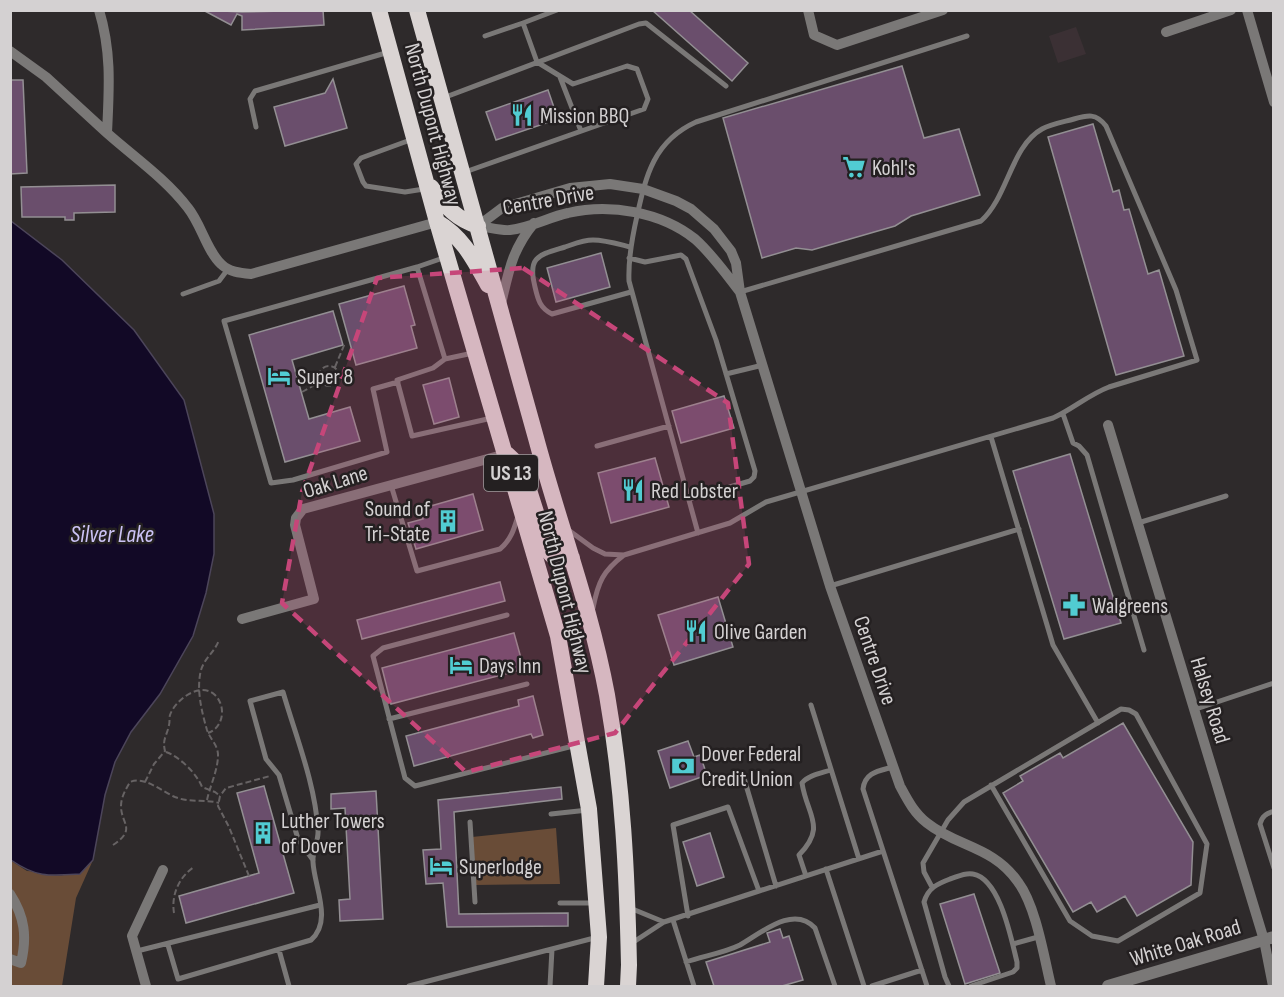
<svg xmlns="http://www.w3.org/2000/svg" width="1284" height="997" font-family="'Sofia Sans Condensed',sans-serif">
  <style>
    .built { fill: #3b3034 }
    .green { fill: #694c37 }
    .water { fill: #120926; stroke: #4c455a; stroke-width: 1.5 }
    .building { fill: #6a4e6c; stroke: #938f93; stroke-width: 1.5 }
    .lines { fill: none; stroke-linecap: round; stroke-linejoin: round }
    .path { stroke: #676364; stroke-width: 2; stroke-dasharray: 6 3; stroke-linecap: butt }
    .service { stroke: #7a7877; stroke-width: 5 }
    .minor { stroke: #7a7877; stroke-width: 10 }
    .tertiary { stroke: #7a7877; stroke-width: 12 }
    .trunk { stroke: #dad4d3; stroke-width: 16 }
    .marked { fill: #c64679; fill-opacity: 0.2; stroke: #c64679; stroke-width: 4.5; stroke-dasharray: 12 8; stroke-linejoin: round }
    .labels { text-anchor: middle; stroke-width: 5; stroke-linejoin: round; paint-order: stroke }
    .shield { fill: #242021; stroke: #9f9c9d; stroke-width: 1.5 }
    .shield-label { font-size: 21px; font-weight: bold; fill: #d4d1d2 }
    .poi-label { font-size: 22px; fill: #d4d1d2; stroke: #242021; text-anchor: start }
    .street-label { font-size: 22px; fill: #d4d1d2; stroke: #242021 }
    .water-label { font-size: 24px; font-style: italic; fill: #ccc3f5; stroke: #242021 }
  </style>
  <rect width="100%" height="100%" fill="#2e2a2b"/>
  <path class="built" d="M1076 27 1086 54 1058 63 1049 36Z"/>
  <path class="green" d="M556 828 560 884 475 885 472 837Z
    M10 860 27 871 80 874 93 860 76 898 62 986H11Z"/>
  <path class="water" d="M11 221 62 260 134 330 184 400 214 514V554L206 593 193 636 160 694 131 732 115 762 105 795 93 860 80 874C50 876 37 878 11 860Z"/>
  <path class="building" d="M203 10 242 12 323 10 324 25 242 30V16L237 14 231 25Z
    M652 10H689L748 63 732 81Z
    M902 66 924 138 959 129 980 195 911 216 895 226 812 250 796 248 762 258 723 118Z
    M333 79 347 128 285 146 274 107 325 93Z
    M10 80H23L27 173 10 174Z
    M548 90 558 119 496 140 486 112Z
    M1093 124 1113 192 1119 190 1124 210 1129 209 1148 274 1159 270 1184 356 1116 375 1048 137Z
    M115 185V212L74 213V220H65V217H22L21 187Z
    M601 253 610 287 556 302 547 268Z
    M404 286 415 325 411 326 417 348 356 365 339 304Z
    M333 311 343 345 292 360 309 419 350 407 360 441 285 462 249 335Z
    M449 378 459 417 434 424 423 385Z
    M724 396 734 428 681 443 672 411Z
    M1070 454 1121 623 1064 639 1013 471Z
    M655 458 669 507 611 523 598 473Z
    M473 494 483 530 416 549 408 523 423 519 420 509Z
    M500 582 505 601 362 639 357 620Z
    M718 597 733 647 674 665 658 615Z
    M514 633 524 669 391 704 382 668Z
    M533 696 543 735 533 738 531 734 414 766 406 736 519 706 518 700Z
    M1123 723 1193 842 1191 885 1137 916 1125 896 1097 912 1091 902 1073 912 1003 793 1023 781 1020 776 1060 753 1063 758Z
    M688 741 694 757 700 755 707 775 670 788 658 751Z
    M264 786 294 893 186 923 179 896 259 873 237 793Z
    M561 787 562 799 454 812 459 914 568 913V926L447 927 443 883 426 884 423 850 441 849 438 800Z
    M376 791 383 919 340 921 339 900 350 899 345 808 331 809V794Z
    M710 833 724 877 697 886 683 842Z
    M974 894 1000 973 965 984 940 904Z
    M780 929 783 938 789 936 803 980 782 986H714L706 962 770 942 767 933Z"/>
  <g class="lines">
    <path class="path" d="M319 376a10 10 0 1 1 20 0a10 10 0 1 1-20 0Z
      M335 367 345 343
      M302 392 320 382
      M166 752C180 757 197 774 202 787L215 792 220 796
      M145 782 154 764 165 751C162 739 167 736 169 725 170 722 169 718 170 715 175 700 200 681 215 695 227 707 223 728 208 733
      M207 800C210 786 218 770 218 755 218 745 210 739 207 730 202 713 197 692 200 675 202 659 214 654 219 640
      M113 845C137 829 121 824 121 806 121 797 126 789 130 782 145 776 161 791 175 797 190 803 204 799 219 803
      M249 876 229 827 218 806 220 796 226 788 270 776
      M174 913C171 895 179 877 194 867"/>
    <path class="service" d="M485 36 523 23
      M560 77 581 131
      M443 98 639 24 646 23 726 86
      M256 127 250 99 255 91 389 52
      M413 139 361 158 356 164 363 182 366 186 405 192 424 189
      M465 172 644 109 648 99 637 69 627 66 573 84 537 62 523 23 557 10
      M630 247C618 244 605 240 593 240 583 240 574 244 565 247 539 255 527 256 535 287 538 300 540 308 552 314L631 292
      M446 257 417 267 445 359 473 353
      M629 258 645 262 681 255 686 259 716 340 755 471 754 477 750 481 689 499
      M183 294 219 281 228 269
      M445 359 433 368 397 380 412 436 492 418
      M726 374 763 365
      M398 382 373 389 387 452 293 480 271 483 224 321 417 267
      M1063 414 1073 443 1079 446 1087 455 1144 650
      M991 437 1053 645 1098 723
      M597 446 669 426
      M391 485 417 571 500 549C511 540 514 529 518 516
      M1138 523 1226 496
      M567 529 593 548 605 554 624 555 730 523 766 502 1053 418C1073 409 1088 395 1109 387L1197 360 1176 290 1106 126C1096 113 1088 115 1074 119 1063 122 1051 124 1042 129 1011 146 1008 197 981 221L740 292
      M698 533 629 281C628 259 632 238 637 216 646 175 654 141 696 122L967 36
      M830 586 1019 529
      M593 608C598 582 603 571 624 555
      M507 615 383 648 373 656 405 778 415 786 577 745
      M811 705 859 859
      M1193 710 1274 683
      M389 719 527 684
      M893 767C879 771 865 772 863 789L927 986
      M743 775 776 886
      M1274 811C1266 814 1262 816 1260 824L1274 868
      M551 814 588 810
      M470 822 475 902
      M826 869 864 986
      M806 876 799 855C827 826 807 816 802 783 808 775 822 773 831 770
      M932 887 924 872 923 863 948 820 964 802 1121 709 1129 710 1136 714 1207 844 1200 893 1118 941 1092 936 1070 921 991 785
      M759 891 883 851
      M560 903H592
      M630 908 664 922
      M673 920 694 986
      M632 943 664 922 759 891 728 807 673 825 688 916
      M1013 944 1038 937
      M168 945 178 979 311 940C333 921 314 886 313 862 312 851 319 841 318 830 315 783 296 737 283 692L250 701 266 759 279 775 298 839 313 860
      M279 950 289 986
      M137 951 320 905
      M686 962C703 956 724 953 740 945 760 934 793 904 815 928L835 986
      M409 986 598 937
      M550 986 552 949
      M872 986 922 970
      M949 986 945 977 924 902C928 888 937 884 950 879 957 877 965 872 973 874 1000 879 1011 938 1017 962V968L1013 972 971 986"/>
    <path class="minor" d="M808 10 814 35 837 45 943 10
      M1247 10 1274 102
      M1166 32 1231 10
      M10 51 46 77 107 133C109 90 112 53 99 10
      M107 133C134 157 166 179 188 208 201 224 207 251 221 264 229 272 240 273 251 274L437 222
      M478 226 502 208 570 188 610 184 643 189 676 201 691 209 714 229 731 251 736 263 740 292 830 586 900 786C907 799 914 813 927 823 957 847 993 846 1018 882 1036 906 1044 957 1051 986
      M478 226C488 227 501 231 510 230 530 228 549 217 568 213 610 203 661 212 695 239 712 254 726 274 740 292
      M501 304C509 270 512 250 534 223
      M1108 425 1264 940 1273 986
      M242 619 314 599 295 525 296 518 303 509 506 454
      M10 894C25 917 27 937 21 963L10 959
      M146 986 132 936 163 870"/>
    <path class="tertiary" d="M1108 986 1274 937"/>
    <path class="trunk" d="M379 10 437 222 558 636 589 809 599 937 596 986
      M417 10C457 153 496 296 536 438 559 524 591 608 607 695 623 786 627 873 629 965L628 986
      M431 187C446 206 454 218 478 226
      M437 222C463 237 474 260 488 285
      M507 454 522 468 548 550C554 561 560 560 572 558"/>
  </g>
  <path class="marked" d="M523 268 728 403 749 564 615 733 466 772 282 603 302 492 377 278Z"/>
  <defs>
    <g id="restaurant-bare" transform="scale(1.8)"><path d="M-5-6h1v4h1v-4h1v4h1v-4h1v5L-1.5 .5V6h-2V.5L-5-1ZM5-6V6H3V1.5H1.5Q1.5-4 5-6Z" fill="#51ccd2" stroke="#242021" stroke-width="2.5" paint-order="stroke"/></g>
    <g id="supermarket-bare" transform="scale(1.8)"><path d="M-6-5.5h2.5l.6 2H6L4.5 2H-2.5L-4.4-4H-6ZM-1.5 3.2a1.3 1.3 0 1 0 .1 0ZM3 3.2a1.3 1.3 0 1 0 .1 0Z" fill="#51ccd2" stroke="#242021" stroke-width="2.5" paint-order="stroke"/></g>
    <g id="hotel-bare" transform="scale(1.8)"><path d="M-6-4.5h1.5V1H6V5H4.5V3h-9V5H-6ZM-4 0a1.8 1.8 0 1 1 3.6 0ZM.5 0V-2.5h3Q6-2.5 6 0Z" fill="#51ccd2" stroke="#242021" stroke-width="2.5" paint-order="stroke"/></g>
    <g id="building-bare" transform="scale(1.8)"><path d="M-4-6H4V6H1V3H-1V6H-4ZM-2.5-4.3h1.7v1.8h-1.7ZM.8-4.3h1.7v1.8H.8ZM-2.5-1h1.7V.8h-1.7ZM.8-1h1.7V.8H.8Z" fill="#51ccd2" stroke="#242021" stroke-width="2.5" paint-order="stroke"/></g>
    <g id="pharmacy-bare" transform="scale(1.8)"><path d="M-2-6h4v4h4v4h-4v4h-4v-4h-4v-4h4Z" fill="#51ccd2" stroke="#242021" stroke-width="2.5" paint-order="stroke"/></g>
    <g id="bank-bare" transform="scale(1.8)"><path d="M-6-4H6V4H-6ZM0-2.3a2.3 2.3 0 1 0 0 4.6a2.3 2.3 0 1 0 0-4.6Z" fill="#51ccd2" stroke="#242021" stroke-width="2.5" paint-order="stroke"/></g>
  </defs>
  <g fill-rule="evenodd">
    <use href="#restaurant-bare" x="522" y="115"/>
    <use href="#supermarket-bare" x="854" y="167"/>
    <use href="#hotel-bare" x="279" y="376"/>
    <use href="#restaurant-bare" x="633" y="490"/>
    <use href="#building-bare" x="448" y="521"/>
    <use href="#pharmacy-bare" x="1074" y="605"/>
    <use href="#restaurant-bare" x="696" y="631"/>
    <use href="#hotel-bare" x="461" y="665"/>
    <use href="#bank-bare" x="683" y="766"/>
    <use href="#building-bare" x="263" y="833"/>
    <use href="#hotel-bare" x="441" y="866"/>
  </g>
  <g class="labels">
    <rect class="shield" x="484" y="455" width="54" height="36" rx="4.5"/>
    <g class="shield-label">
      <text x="511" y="480">US 13</text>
    </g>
    <g class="poi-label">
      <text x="540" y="123">Mission BBQ</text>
      <text x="872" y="175">Kohl's</text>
      <text x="297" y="384">Super 8</text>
      <text x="651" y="498">Red Lobster</text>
      <text x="430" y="516" text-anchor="end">Sound of<tspan x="430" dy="25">Tri-State</tspan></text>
      <text x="1092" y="613">Walgreens</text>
      <text x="714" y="639">Olive Garden</text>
      <text x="479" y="673">Days Inn</text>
      <text x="701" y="761">Dover Federal<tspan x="701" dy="25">Credit Union</tspan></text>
      <text x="281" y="828">Luther Towers<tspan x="281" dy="25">of Dover</tspan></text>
      <text x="459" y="874">Superlodge</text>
    </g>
    <g class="street-label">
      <text transform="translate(434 124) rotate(75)" y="8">North Dupont Highway</text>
      <text transform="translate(548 199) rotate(-10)" y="8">Centre Drive</text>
      <text transform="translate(335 481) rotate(-17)" y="8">Oak Lane</text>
      <text transform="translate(566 592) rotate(76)" y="8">North Dupont Highway</text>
      <text transform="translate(876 660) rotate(71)" y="8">Centre Drive</text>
      <text transform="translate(1211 700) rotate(73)" y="8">Halsey Road</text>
      <text transform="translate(1185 942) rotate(-17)" y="8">White Oak Road</text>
    </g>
    <g class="water-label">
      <text x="112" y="542">Silver Lake</text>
    </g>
  </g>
  <rect width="1284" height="997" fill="none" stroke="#d4d1d2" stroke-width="24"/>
</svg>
